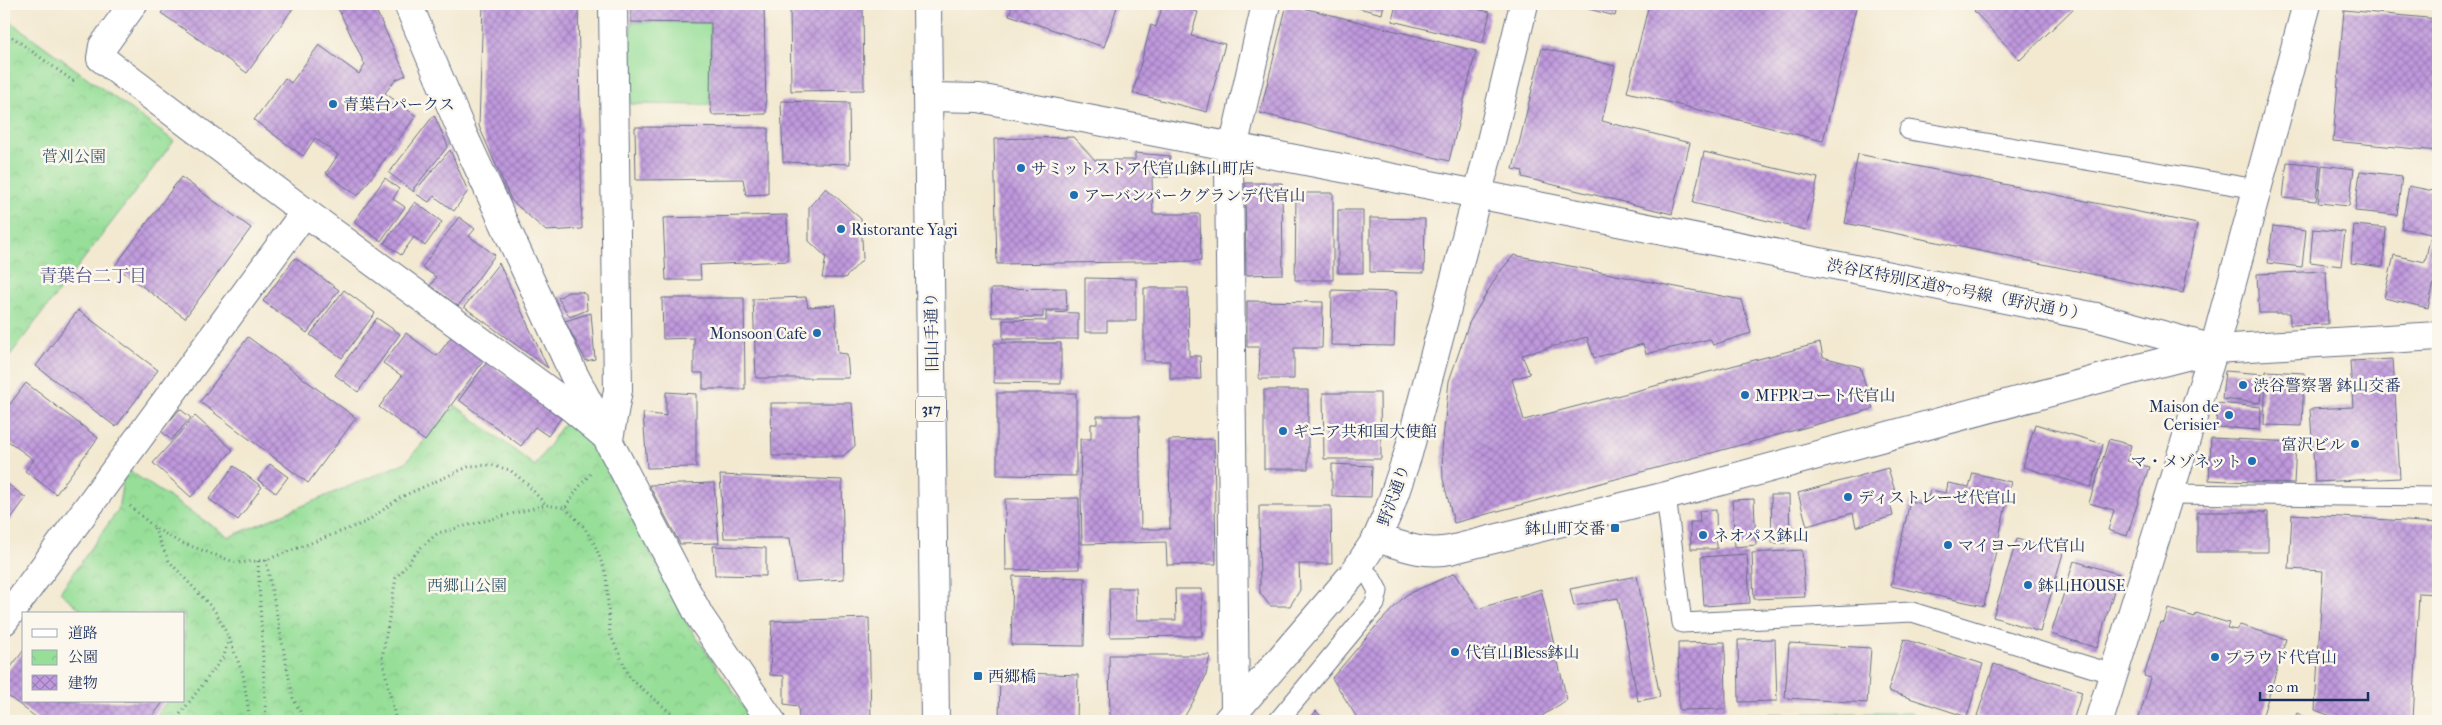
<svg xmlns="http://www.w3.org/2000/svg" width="2442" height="725" font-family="'IM FELL French Canon','Noto Serif JP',serif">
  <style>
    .park { fill: url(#park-crowns); stroke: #59877c }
    .garden { fill: #97df99; stroke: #59877c }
    .building { fill: url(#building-cross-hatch) }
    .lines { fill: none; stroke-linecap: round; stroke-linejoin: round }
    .lane-casing { stroke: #677086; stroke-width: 21 }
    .street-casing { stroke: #677086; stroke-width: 30 }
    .secondary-casing { stroke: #677086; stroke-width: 30 }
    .primary-casing { stroke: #677086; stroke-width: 30 }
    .path { stroke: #677086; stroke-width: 3; stroke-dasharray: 1 4; stroke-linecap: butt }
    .lane { stroke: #fff; stroke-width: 19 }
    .street { stroke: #fff; stroke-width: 28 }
    .secondary { stroke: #fff; stroke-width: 28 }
    .primary { stroke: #fff; stroke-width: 28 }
    .poi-dot { fill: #1f6fb2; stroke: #fbf7ec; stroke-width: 2 }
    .labels { text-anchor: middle; stroke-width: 5; stroke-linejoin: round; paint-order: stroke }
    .shield { fill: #fbf7ec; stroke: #5e6b89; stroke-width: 1 }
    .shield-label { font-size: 15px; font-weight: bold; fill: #1b2f5e }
    .poi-label { font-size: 16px; fill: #1b2f5e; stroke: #fbf7ec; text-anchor: start }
    .park-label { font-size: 16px; fill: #3a5b6d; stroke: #fbf7ec }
    .street-label { font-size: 16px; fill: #1b2f5e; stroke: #fbf7ec }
    .neighbourhood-label { font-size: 18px; fill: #55548a; stroke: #fbf7ec }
  </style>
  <defs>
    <pattern id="park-crowns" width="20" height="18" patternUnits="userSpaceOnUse" patternTransform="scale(1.25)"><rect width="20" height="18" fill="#97df99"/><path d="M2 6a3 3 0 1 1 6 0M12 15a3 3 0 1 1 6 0" fill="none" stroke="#82c086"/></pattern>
    <pattern id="building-cross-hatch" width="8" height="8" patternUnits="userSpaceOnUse" patternTransform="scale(1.25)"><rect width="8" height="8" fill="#c099dd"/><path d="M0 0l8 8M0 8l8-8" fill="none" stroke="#9b7db6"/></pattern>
  </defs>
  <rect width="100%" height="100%" fill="#fbf7ec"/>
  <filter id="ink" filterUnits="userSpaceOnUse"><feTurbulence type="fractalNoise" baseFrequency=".02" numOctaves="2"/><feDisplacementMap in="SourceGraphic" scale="10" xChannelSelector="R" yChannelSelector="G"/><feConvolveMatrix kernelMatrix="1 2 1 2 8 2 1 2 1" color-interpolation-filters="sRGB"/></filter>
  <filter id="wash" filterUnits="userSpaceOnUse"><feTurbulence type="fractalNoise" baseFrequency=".0096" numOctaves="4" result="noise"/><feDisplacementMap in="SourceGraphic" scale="20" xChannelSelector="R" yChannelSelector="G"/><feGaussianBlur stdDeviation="1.12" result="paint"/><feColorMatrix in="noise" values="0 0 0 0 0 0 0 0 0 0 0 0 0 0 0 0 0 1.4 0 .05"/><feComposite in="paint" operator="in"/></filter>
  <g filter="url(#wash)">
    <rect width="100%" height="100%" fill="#f3e9d1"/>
    <path class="park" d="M4 17 174 141 4 363Z
      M455 405 535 466 567 419 589 435 688 625 753 721H153L167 701H184V614H86L60 592 118 510 125 468 229 537 406 462Z"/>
    <path class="garden" d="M631 22 711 23 710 105 630 104Z
      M1911 713 1943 721H1636L1678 714Z"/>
    <g id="blocks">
      <path class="building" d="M168 4H296L247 73 161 13Z
        M336 4H373L406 75 395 80 385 93 416 116 358 196 326 173 338 155 315 138 303 156 254 120 285 78 291 83 319 45 359 74 365 65Z
        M483 4H578L582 229 546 231 511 200 479 126Z
        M631 4H764L766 114 712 115 710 105 711 23 631 22Z
        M790 4H863L864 90 791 91Z
        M1013 4H1118L1104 47 1009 15Z
        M1163 4 1198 12 1191 36 1225 44 1207 112 1133 93 1151 25 1156 27Z
        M1287 4 1476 51 1449 161 1260 113Z
        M1343 4H1384L1382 14Z
        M1396 4H1454L1490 12 1483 43 1392 21Z
        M1570 4H1618L1615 16Z
        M1649 4H1857L1823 141 1627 92Z
        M1981 4H2078L2020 60 1974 11Z
        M2344 10 2438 19V151L2333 141Z
        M1542 48 1615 66 1602 121 1690 143 1672 214 1522 177 1523 171 1513 169Z
        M781 101 849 103 850 164 783 162Z
        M434 115 448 146 414 188V192L389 173Z
        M635 127 768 128V194L746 195 743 179 636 180Z
        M1073 137 1095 160H1135V153L1170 156 1169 177H1152L1153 214H1200L1201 261 997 264 994 139Z
        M450 150 468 191 454 211 434 196 429 202 416 194 420 185Z
        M1704 152 1818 178 1806 230 1693 203Z
        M1858 154 2197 224 2183 293 1845 223Z
        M2287 162 2320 165 2316 201 2283 198Z
        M2322 165 2354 169 2349 206 2318 203Z
        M2360 171 2402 176 2397 215 2355 211Z
        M181 177 251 228 185 318 115 266Z
        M385 178 399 189 393 199 405 207 381 241 354 222Z
        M1245 183H1282L1283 274 1246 275Z
        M2409 186 2438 192V284L2434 283 2428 308 2384 298 2394 255 2425 262 2431 234 2401 228Z
        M826 188 861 219 863 259 845 278H822L826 257 809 241V207Z
        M1296 193H1333V280H1295Z
        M415 202 442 222 425 246 414 237 401 255 384 243Z
        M1338 210H1363V273H1338Z
        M787 215 788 261 700 265 701 280H666L663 218Z
        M459 217 475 229 469 236 495 255 458 306 430 286 436 277 422 267Z
        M1370 218 1425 219 1424 273 1370 272Z
        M2354 225 2386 228 2383 267 2351 263Z
        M2273 226 2306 230 2302 267 2268 263Z
        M2313 229 2345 232 2341 266 2310 262Z
        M1514 255 1742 300 1751 333 1713 345 1710 339 1646 354 1643 344 1594 358 1587 337 1522 355 1530 374 1512 379 1524 420 1820 343 1823 357 1860 367 1873 409 1454 523 1443 479 1442 449 1449 381 1469 323 1498 274Z
        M295 258 339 290 307 333 263 301Z
        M499 263 548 368 464 307Z
        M2326 271 2328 324 2290 325V313H2259L2257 274Z
        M1085 278 1136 279V321H1107V332H1085Z
        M1066 288 1067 310H1043V317H992L991 289Z
        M1144 288H1188L1189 356H1200L1201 379H1170V361H1144Z
        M344 290 375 313 342 358 310 335Z
        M1332 290 1396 292 1394 346 1331 345Z
        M568 292H582L586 295 587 310 570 317 558 298Z
        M806 297 808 307 835 305 838 353 847 354 849 378H756L753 299Z
        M662 298H744L745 389H703V373H694V338L663 339Z
        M1247 301 1323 302 1322 348H1294V379H1259L1260 347H1247Z
        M78 310 158 370 116 427 36 366Z
        M1046 312 1078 313V339H1003V320L1046 321Z
        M591 313 595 359 586 361 565 321Z
        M377 318 400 334 358 392 335 375Z
        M406 333 437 356 452 336 484 360 425 441 379 407 402 376 383 363Z
        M248 337 356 418 308 483 200 402Z
        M994 343H1061V384L994 383Z
        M2393 359 2400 478 2315 482 2310 409 2353 407 2350 361Z
        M487 362 561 418 548 436 535 427 521 446 459 400Z
        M2225 371 2264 374 2261 403 2222 399Z
        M2266 371 2304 373 2302 426 2264 425Z
        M26 383 98 438 56 494 25 471 34 460 4 438V412Z
        M1264 390H1308V469H1264Z
        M666 392 696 394V467L647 468 643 413 666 416Z
        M997 393H1076V476L997 475Z
        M1323 393H1380L1381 459H1324Z
        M771 403H852L855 446 843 456H772Z
        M2217 403 2261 407 2260 430 2216 427Z
        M180 409 191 418 171 440 161 431Z
        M195 416 233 450 191 497 153 463Z
        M1097 416H1139L1141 529H1170L1169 440 1214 439 1216 564 1167 565 1166 542 1082 544 1080 439H1091V424H1097Z
        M2035 424 2103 444 2091 487 2023 467Z
        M2211 438 2296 442 2294 484 2209 480Z
        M2109 439 2131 445 2127 461 2149 467 2127 536 2108 530 2114 510 2089 503Z
        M270 464 288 477 276 493 258 480Z
        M1332 464 1372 466 1371 497 1332 496Z
        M234 466 262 487 238 520 209 499Z
        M1888 468 1898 501 1890 503 1893 516 1856 527 1853 513 1807 526 1798 493Z
        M1973 473 2011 482 1984 606 1891 586 1910 501 1926 505 1930 490 1946 493 1948 483 1969 487Z
        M720 475 842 480 844 579 796 582 790 538H724Z
        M4 481 26 498 4 528Z
        M714 483 719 543 680 544 649 485Z
        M1771 495H1789L1790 543H1772Z
        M1079 498V569L1006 570 1005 499Z
        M1754 499 1756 545 1735 547 1732 500Z
        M1259 506H1331L1332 564H1299L1300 590 1290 606H1270L1260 593Z
        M1716 510 1717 549H1691L1690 522H1700L1699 511Z
        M2197 512H2268V552H2197Z
        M2292 514 2438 523V594L2419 593 2413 721H2344L2315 710 2323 571 2289 569Z
        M2017 539 2063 553 2040 632 1993 617Z
        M713 546 766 548V576L715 575Z
        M1802 550 1805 597 1754 599 1752 553Z
        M1747 554 1750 603 1704 606 1701 557Z
        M2074 561 2119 574 2097 648 2051 634Z
        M1455 573 1478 609 1541 589 1567 700 1534 721H1359L1332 678 1376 626 1406 595Z
        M1013 576 1085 578 1084 646 1011 645Z
        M1637 576 1660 697 1638 701 1618 598 1574 606 1570 589Z
        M1109 588H1136L1137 620H1176L1175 589H1202V636L1110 637Z
        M2168 609 2195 617 2196 613 2229 623 2227 628 2236 630 2240 625 2286 639 2261 721H2138L2151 678 2144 676 2160 622 2164 623Z
        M869 618 871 721H799L798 706 784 704V676L770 675 772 621Z
        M1775 639 1777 701 1739 702 1738 640Z
        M1904 639 1983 664 1967 717 1888 691Z
        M1725 642 1726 709 1679 710 1678 643Z
        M1789 643 1871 648 1867 703 1785 698Z
        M24 650V701H164L149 721H41L4 693V676Z
        M1109 655H1210L1206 675 1198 693 1182 721H1110Z
        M1994 664 2082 692 2073 721H1993L1977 716Z
        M1000 672 1078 675 1077 721H999Z
        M1316 711 1326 721H1308Z
        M2297 713 2313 721H2293Z"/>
    </g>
  </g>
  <g filter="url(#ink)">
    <use href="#blocks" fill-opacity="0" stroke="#677086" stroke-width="1"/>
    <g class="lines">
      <g class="lane-casing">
        <path id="lane" d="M1909 130 2257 189
          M2170 494 2438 497
          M1666 496 1682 623 1912 612 2113 674
          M1278 721 1375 604 1378 591 1371 578 1359 566"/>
      </g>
      <g class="street-casing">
        <path id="street" d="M133 4 103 46 101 58 305 212 572 408 609 439 618 390 613 4
          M408 4 462 132 573 373 700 617 771 721
          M929 97 979 98 1477 194
          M1377 538C1402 546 1424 555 1450 550L1666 496 2143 367 2214 349
          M4 621 305 212
          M1235 711 1229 166 1266 4
          M2099 721 2214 349 2307 4"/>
      </g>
      <g class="secondary-casing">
        <path id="secondary" d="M1477 194 2096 317 2214 349 2438 336
          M1227 721 1354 573 1377 538 1389 510 1408 454 1485 166 1524 4"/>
      </g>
      <g class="primary-casing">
        <path id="primary" d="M927 4 935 721"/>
      </g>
      <path class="path" d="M4 31 73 81 77 78
        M130 506 154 527 177 541 237 563 266 560 366 522 401 497 470 466 491 465 510 470 527 484 546 505
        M565 508 584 527 595 545 606 574 610 634 630 678 680 721
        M154 528 169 561 215 611 229 638 224 656 175 721
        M266 560 293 698 305 721
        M258 561 266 721
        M229 638 243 674 250 721
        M396 721 382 658 396 578 420 548 438 533 546 505 565 508 579 487 590 474"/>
      <use href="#lane" class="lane"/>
      <use href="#street" class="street"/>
      <use href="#secondary" class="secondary"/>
      <use href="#primary" class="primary"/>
    </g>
  </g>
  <g class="poi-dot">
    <circle cx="333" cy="104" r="5"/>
    <circle cx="1021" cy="168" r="5"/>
    <circle cx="1074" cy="195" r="5"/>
    <circle cx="841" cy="229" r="5"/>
    <circle cx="817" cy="333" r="5"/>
    <circle cx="2243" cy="385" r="5"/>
    <circle cx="1745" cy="395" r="5"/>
    <circle cx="2229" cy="415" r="5"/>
    <circle cx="1283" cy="431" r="5"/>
    <circle cx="2355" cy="444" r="5"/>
    <circle cx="2252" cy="461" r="5"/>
    <circle cx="1848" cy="497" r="5"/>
    <rect x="1610" y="523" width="10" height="10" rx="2.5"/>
    <circle cx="1703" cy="535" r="5"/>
    <circle cx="1948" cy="545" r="5"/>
    <circle cx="2028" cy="585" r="5"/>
    <circle cx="1455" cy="652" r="5"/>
    <circle cx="2215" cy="657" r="5"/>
    <rect x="973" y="671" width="10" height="10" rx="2.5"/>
  </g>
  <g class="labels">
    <rect class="shield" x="916" y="396.5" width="30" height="25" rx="4"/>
    <g class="shield-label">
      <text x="931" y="414">317</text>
    </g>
    <g class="poi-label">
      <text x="343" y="110">青葉台パークス</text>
      <text x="1031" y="174">サミットストア代官山鉢山町店</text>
      <text x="1084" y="201">アーバンパークグランデ代官山</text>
      <text x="851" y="235">Ristorante Yagi</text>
      <text x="807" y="339" text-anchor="end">Monsoon Cafe</text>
      <text x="2253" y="391">渋谷警察署 鉢山交番</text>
      <text x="1755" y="401">MFPRコート代官山</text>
      <text x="2219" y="412" text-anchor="end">Maison de<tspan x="2219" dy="18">Cerisier</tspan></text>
      <text x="1293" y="437">ギニア共和国大使館</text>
      <text x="2345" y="450" text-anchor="end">富沢ビル</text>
      <text x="2242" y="467" text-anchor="end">マ・メゾネット</text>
      <text x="1858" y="503">ディストレーゼ代官山</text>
      <text x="1605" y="534" text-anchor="end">鉢山町交番</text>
      <text x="1713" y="541">ネオパス鉢山</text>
      <text x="1958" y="551">マイヨール代官山</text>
      <text x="2038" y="591">鉢山HOUSE</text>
      <text x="1465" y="658">代官山Bless鉢山</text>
      <text x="2225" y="663">プラウド代官山</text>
      <text x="988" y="682">西郷橋</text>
    </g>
    <g class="park-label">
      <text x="74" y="162">菅刈公園</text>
      <text x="467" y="591">西郷山公園</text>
    </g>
    <g class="street-label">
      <text transform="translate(1957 289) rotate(11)" y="6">渋谷区特別区道870号線（野沢通り）</text>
      <text transform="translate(931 332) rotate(-91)" y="6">旧山手通り</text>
      <text transform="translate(1393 495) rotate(-70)" y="6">野沢通り</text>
    </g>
    <g class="neighbourhood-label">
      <text x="93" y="282">青葉台二丁目</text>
    </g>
  </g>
  <rect width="2442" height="725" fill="none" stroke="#fbf7ec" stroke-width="20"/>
  <rect x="22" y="612" width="162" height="90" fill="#fbf7ec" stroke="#a1a7b3"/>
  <rect x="32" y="629" width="25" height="8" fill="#ffffff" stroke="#a1a7b3"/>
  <text x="68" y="638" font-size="15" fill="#1b2f5e">道路</text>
  <rect x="32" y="650" width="25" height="15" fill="url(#park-crowns)" stroke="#a1a7b3"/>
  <text x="68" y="662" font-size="15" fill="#1b2f5e">公園</text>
  <rect x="32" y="675" width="25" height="15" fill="url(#building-cross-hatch)" stroke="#a1a7b3"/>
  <text x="68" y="688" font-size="15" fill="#1b2f5e">建物</text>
  <path d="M2260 692v8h108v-8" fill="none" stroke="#1b2f5e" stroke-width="2.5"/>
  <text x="2267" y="692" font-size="15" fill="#1b2f5e" stroke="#fbf7ec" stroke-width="4" paint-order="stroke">20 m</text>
</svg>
